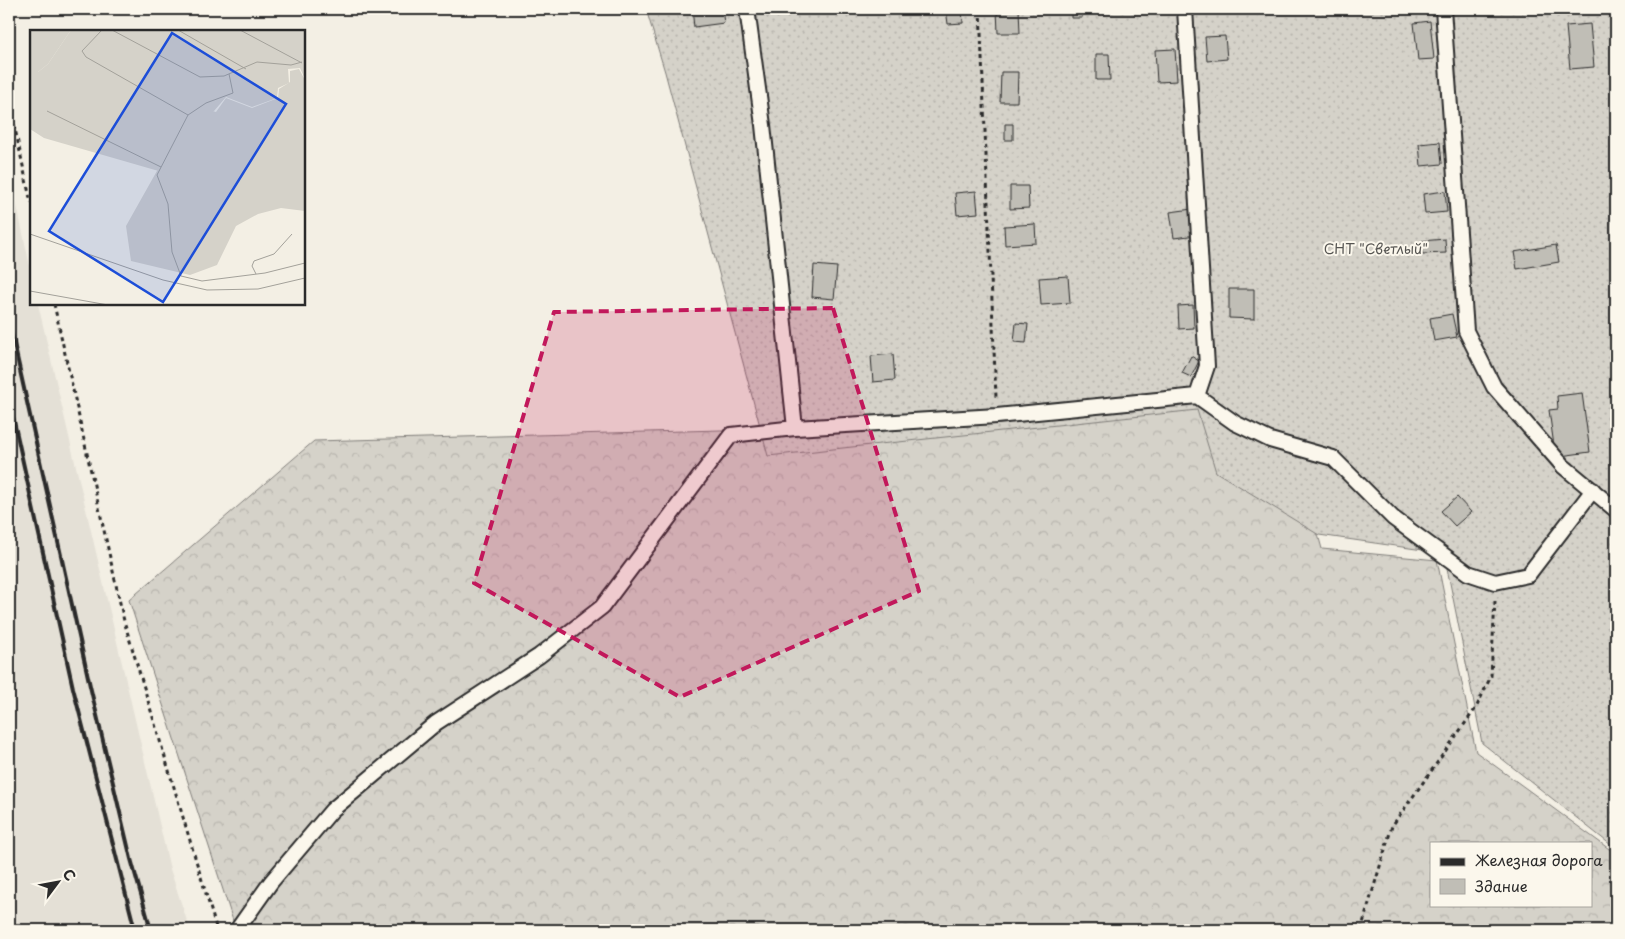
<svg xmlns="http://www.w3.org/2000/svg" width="1625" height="939" font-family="'Playpen Sans',sans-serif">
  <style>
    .built { fill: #e4e0d6 }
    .forest { fill: url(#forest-crowns); stroke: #807e7a; fill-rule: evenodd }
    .garden { fill: url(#garden-dots); stroke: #807e7a }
    .building { fill: #c0beb6; stroke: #2b2b2b }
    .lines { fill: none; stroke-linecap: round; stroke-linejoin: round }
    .lane-casing { stroke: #2b2b2b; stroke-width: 18 }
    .path { stroke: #2b2b2b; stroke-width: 3; stroke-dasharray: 4 4; stroke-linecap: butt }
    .lane { stroke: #fbf7ec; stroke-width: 14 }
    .rail { stroke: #2b2b2b; stroke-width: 4 }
    .marked { fill: #c2185b; fill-opacity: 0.2; stroke: #c2185b; stroke-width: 4; stroke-dasharray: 10 6; stroke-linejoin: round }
    .labels { text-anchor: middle; stroke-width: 4; stroke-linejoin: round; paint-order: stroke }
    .park-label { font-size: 14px; fill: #565552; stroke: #fbf7ec }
    .inset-road { fill: none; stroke: #a3a19a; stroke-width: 1 }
    .view { fill: #1d4ed8; fill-opacity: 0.15; stroke: #1d4ed8; stroke-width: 2.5 }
    .inset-edge { fill: none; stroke: #2b2b2b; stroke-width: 2.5 }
  </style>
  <defs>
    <pattern id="forest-crowns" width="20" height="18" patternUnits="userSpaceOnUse" patternTransform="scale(1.25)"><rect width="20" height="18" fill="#d5d2c9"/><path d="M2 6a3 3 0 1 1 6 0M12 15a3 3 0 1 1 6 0" fill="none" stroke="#b7b4ad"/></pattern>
    <pattern id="garden-dots" width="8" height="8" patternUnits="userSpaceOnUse" patternTransform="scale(1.25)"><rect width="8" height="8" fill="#d5d2c9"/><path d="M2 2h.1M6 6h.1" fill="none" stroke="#b7b4ad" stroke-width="1.8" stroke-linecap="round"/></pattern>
  </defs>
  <rect width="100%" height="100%" fill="#f3efe4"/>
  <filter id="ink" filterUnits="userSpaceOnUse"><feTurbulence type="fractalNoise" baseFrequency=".02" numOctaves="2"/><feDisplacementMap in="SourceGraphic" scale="10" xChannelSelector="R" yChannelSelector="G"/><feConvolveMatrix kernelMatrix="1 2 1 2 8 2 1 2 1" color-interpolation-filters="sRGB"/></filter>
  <g filter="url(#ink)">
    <path class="built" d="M9 169 31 271V304H38L170 869 190 930H9Z"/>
    <path class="forest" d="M1280 398 1322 549 1437 560 1476 752 1616 854V930H236L129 600 314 441 795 428ZM1431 843H1591V905H1431Z"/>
    <path class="garden" d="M646 9H1616V849L1482 743 1444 553 1319 535 1216 472 1197 410 768 456 665 72Z"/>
    <path class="building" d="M692 9H722L724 23 694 27Z
      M946 9H962L963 23 948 24Z
      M997 9H1019L1020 33H998Z
      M1071 9H1082V18H1071Z
      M1430 21 1434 59 1418 60 1414 23Z
      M1590 24 1594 67 1570 69 1566 26Z
      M1225 36 1227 59 1207 61 1205 37Z
      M1175 49 1177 81 1157 82 1155 50Z
      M1096 54H1109L1110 80H1096Z
      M1001 72H1018L1017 102H1000Z
      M1005 124H1013V140H1005Z
      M1440 142 1442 164 1421 166 1419 144Z
      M1616 146V174L1612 147Z
      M1010 186H1028L1029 208 1010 209Z
      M976 191 978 213 957 215 955 193Z
      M1445 191 1447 212 1425 214 1423 194Z
      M1192 209 1196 235 1174 238 1170 212Z
      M1035 224 1036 243 1005 245 1004 226Z
      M1445 239 1446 253 1422 254 1421 241Z
      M1556 245 1559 262 1517 269 1514 252Z
      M814 265 837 267 834 299 812 297Z
      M1068 276 1070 303 1041 305 1039 278Z
      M1229 289H1254V319L1229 318Z
      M1193 305 1194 328 1179 329 1178 306Z
      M1452 314 1457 337 1434 341 1430 318Z
      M1016 323 1028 324 1026 343 1014 342Z
      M893 354 895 380 873 382 871 356Z
      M1191 356 1199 361 1191 377 1182 373Z
      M1582 393 1590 452 1560 456 1554 446 1549 410 1558 409 1557 396Z
      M1457 497 1471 512 1455 526 1441 511Z"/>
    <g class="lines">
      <g class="lane-casing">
        <path id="lane" d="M747 9 763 125 795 428
          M1443 9 1466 331 1494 387 1563 466 1616 510
          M1197 396 1235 423 1270 440 1333 458 1393 518 1468 573 1495 582 1528 575 1593 490
          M237 930 271 882 332 810 436 723 539 656 602 607 731 435 795 428 997 416 1197 396 1207 366 1185 9"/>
      </g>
      <path class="path" d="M980 9 996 398
        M9 101 31 203
        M54 304 124 621 216 927
        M1361 930 1392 826 1476 708 1491 676 1495 601"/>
      <use href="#lane" class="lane"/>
      <path class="rail" d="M9 321 90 686 131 859 151 930
        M9 399 73 688 135 930"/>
    </g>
  </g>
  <path class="marked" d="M833 308 919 591 680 697 474 583 554 312Z"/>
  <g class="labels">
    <g class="park-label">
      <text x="1376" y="254">СНТ "Светлый"</text>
    </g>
  </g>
  <g transform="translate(30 30)">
    <rect width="275" height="275" fill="#f3efe4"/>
    <path d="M0 0H41L18 34 8 42H0ZM269 39 275 50V181L251 178 228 184 206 196 187 235 160 245 101 231 96 196 164 75 186 82 196 68 222 78 248 68 249 59 260 52V41Z" fill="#d5d2c9"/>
    <path d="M41 0H275V49L270 38 258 39 259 53 248 58 247 68 222 77 196 67 184 81 168 89 159 86 132 142 14 108 0 99V42H8L18 34Z" fill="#d5d2c9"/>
    <path class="inset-road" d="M72 0 52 21 56 27 158 85 127 145 138 174 142 222 151 246 172 251 235 243 275 233M82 0 170 47 194 46 227 32 261 35 272 32M148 0 216 39M210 0 272 33M17 81 131 137M158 85 176 73 203 63 199 44M0 204 133 250 177 260 228 259 275 248M226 244 222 236 224 231 244 224 262 204M0 261 78 275"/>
    <path class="view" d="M142 3 256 74 133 272 19 201Z"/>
    <rect width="275" height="275" class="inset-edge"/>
  </g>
  <rect width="1625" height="939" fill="none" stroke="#fbf7ec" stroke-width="30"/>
  <rect x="15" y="15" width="1595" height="909" fill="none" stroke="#2b2b2b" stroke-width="2" filter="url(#ink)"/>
  <rect x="1430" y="842" width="162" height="65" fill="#fbf7ec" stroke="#a8a59f"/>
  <rect x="1440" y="858" width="25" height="8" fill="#2b2b2b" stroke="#a8a59f"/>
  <text x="1475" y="866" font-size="15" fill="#2b2b2b">Железная дорога</text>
  <rect x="1440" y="879" width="25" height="15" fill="#c0beb6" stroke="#a8a59f"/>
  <text x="1475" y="892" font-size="15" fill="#2b2b2b">Здание</text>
  <g transform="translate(58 882) rotate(58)" stroke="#fbf7ec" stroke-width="4" paint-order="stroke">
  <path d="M0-4L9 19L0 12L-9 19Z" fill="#2b2b2b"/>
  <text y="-8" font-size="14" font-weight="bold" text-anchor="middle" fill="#2b2b2b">С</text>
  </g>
</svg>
